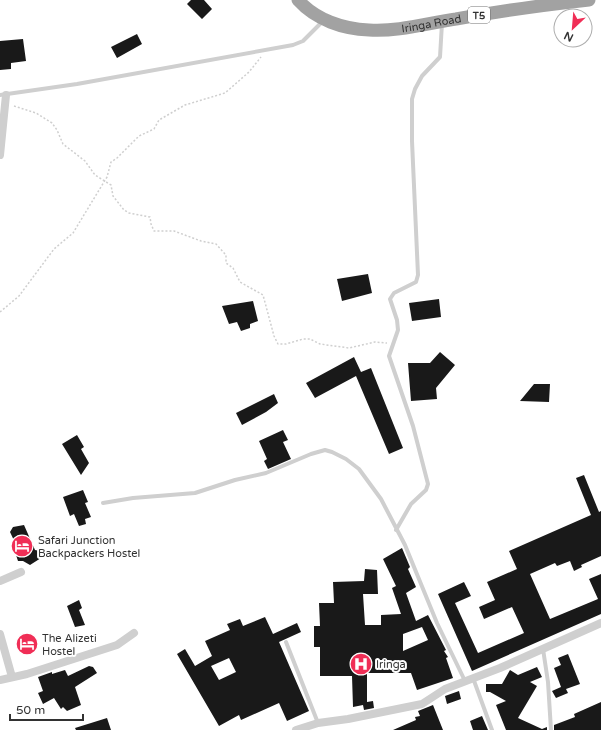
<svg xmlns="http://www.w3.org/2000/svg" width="601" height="730" font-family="'Varela Round',sans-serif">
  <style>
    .building { fill: #191919; fill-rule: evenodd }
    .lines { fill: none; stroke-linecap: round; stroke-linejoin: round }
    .path { stroke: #cfcfcf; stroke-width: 1.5; stroke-dasharray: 2 2; stroke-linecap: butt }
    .service { stroke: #cfcfcf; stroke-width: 4 }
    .minor { stroke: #cfcfcf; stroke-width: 8 }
    .trunk { stroke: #a2a2a2; stroke-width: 13 }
    .labels { text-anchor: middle; stroke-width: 4; stroke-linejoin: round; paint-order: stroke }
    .shield { fill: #fff; stroke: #707070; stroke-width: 1 }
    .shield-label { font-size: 10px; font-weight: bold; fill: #323232 }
    .street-label { font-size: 11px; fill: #323232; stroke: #fff }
    .poi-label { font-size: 11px; fill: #323232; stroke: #fff; text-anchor: start }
  </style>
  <rect width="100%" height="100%" fill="#fff"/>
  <path class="building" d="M191 0H204L212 9 202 19 187 4Z
    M137 34 142 44 117 58 111 47Z
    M23 39 26 61 11 63V69L0 70V41Z
    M368 274 372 293 342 301 337 279Z
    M439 299 441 317 412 321 409 303Z
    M253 301 258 321 250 324V328L241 331 237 322 229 324 222 306Z
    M440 352 455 365 436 388 437 399 411 401 408 363H430Z
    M354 357 361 372 371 368 403 448 389 454 356 376 315 398 306 383Z
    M534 384H550L549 402 520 401Z
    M274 394 278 403 266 412 242 425 236 413Z
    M283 430 288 440 283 442 291 459 268 469 264 461 267 459 259 441Z
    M77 435 84 447 81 449 89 463 81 475 62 444Z
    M584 475 599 512 601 511V556L581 565 582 567 574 571 570 561 557 566 555 563 530 574 550 619 598 599 589 579 601 574V614L472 671 438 594 464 582 471 596 455 603 478 653 524 633 512 607 484 619 479 607 495 600 487 582 517 569 509 551 591 515 576 478Z
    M83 490 88 502 85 503 91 517 85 519 86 524 79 526 74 514 70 516 63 497Z
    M24 525 35 550 40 551 41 558 30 565 23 561H18L15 552 18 549 10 532 13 527Z
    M402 548 410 567 408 569 416 587 406 593 416 621 428 615 446 650 444 651 448 657 446 658 453 678 417 690 411 673H367V702L373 701 374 708 364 710 363 705 353 707 352 676H320V647H314V626H320L319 603H334L333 582 364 581 365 569 377 570 378 594H363L365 625H381V615L401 614 392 588 396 586 383 559ZM422 627 428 640 403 651V634Z
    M79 600 82 608 79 610 85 625 75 627 67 606Z
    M265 617 273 634 297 623 301 632 279 642 309 711 287 721 279 703 241 720 239 715 219 726 177 654 185 649 195 666 212 656 205 641 230 630 227 624 240 619 243 626ZM229 658 236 672 219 680 211 666Z
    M568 654 580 684 566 689 568 693 556 698 552 691 561 687 554 668 561 665 558 658Z
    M89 666 93 667 97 673 75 687 81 705 67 711 63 707 61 709 54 698 43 704 38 693 43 691 38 677 52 672V674L65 670 68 676Z
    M537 667 542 677 530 682 537 686 518 718 542 729 547 727V730H506L496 705 506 701 490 692H486V684H502L510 670 518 675Z
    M459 691 461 699 447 704 445 696Z
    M601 702V730H554V725L575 717 574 714Z
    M433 705 443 730H393L416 720 415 717 420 716 418 711Z
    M482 716 488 730H473L470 721Z
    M107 718 111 730H76L75 728Z"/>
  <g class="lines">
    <path class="path" d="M14 106 36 113 52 123 57 130 63 144 85 161 95 175 111 185 113 196 124 210 129 213 150 217 151 224 154 231H174L201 241 216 244 226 255V263L233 268 240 282 263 295 274 336 278 344H286L303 339H310L320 344 349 348 375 342 387 343
      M0 312 19 296 54 249 73 233 107 177 111 162 117 158 139 136 154 129 159 120 185 105 225 93 249 72 261 57"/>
    <path class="service" d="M0 95 77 84 293 45 303 41 322 22
      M103 503 133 498 195 493 235 480 266 473 311 454 325 450 332 452 346 459 359 469 381 499 405 545 437 623 465 681
      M396 530 411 504 426 490 428 484 413 426 389 356 398 330 397 320 390 299 394 293 416 282 418 275 412 141V99L415 89 422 76 440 57 442 23
      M286 642 318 723
      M543 649 548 682 551 730
      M473 678 492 730"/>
    <path class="minor" d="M0 155 6 95
      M0 581 21 572
      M0 634 12 677
      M0 680 27 674 117 645 134 633
      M296 730 318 723 348 719 422 704 445 689 500 668 601 623"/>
    <path class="trunk" id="s1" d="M298 0C316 20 343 29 369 30 398 32 428 23 456 19 500 11 544 5 589 0"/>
  </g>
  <defs>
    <g id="hotel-disc" transform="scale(1.15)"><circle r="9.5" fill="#f02e56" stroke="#fff"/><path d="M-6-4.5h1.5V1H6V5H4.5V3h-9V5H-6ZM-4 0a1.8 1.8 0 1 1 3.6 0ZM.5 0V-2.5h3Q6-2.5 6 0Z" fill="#fff"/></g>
    <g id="hospital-disc" transform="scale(1.15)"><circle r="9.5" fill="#f02e56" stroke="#fff"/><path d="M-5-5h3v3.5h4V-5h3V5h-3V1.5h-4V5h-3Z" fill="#fff"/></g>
  </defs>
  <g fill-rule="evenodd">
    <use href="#hotel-disc" x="22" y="546"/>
    <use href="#hotel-disc" x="27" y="644"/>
    <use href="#hospital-disc" x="361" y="664"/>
  </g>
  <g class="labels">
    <rect class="shield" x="468" y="7" width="22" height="16" rx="3"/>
    <g class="shield-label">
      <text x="479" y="19">T5</text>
    </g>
    <g class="street-label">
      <text dy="4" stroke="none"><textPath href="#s1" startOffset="142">Iringa Road</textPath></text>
    </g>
    <g class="poi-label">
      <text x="38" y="544">Safari Junction<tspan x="38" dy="13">Backpackers Hostel</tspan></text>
      <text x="42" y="642">The Alizeti<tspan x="42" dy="13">Hostel</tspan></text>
      <text x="376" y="668">Iringa</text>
    </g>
  </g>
  <g transform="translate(573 28) rotate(206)"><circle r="19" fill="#ffffff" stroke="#adadad"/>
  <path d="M0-3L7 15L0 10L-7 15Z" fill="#f02e56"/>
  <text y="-6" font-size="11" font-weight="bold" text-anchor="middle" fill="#323232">N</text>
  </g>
  <path d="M10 714v6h73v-6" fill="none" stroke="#323232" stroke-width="2"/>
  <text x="16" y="714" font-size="12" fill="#323232" stroke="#ffffff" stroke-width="3" paint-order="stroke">50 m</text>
</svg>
